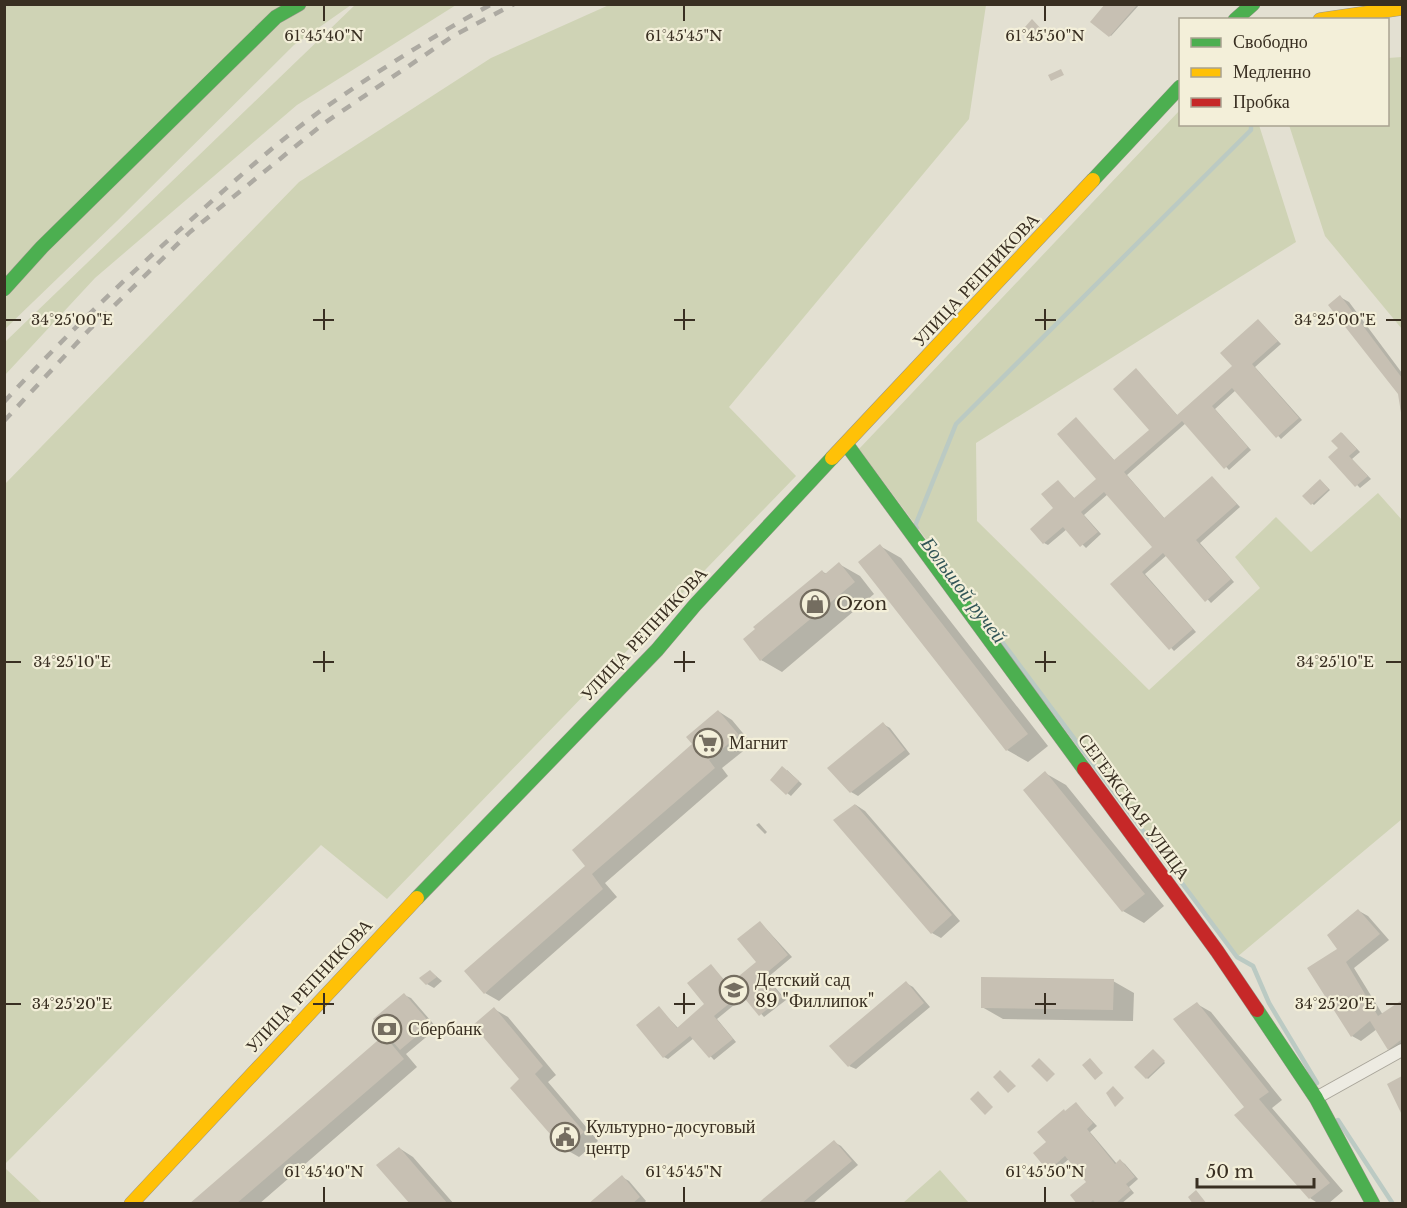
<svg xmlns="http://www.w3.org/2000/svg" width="1407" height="1208" font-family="'Libre Baskerville',serif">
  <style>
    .green { fill: #cfd3b5 }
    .shadow { fill: #0003 }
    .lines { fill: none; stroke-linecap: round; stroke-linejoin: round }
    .stream { stroke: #bbcac3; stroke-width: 4.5 }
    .building { fill: #c7c0b3 }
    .street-casing { stroke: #a9a59a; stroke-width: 14 }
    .fast-casing { stroke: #99958a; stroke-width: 15 }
    .slow-casing { stroke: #99958a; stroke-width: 15 }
    .jam-casing { stroke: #99958a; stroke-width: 15 }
    .street { stroke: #edebe2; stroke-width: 12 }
    .fast { stroke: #4caf50; stroke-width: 14 }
    .slow { stroke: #ffc107; stroke-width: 14 }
    .jam { stroke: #c62828; stroke-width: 14 }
    .rail { stroke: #adaaa2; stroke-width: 4.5; stroke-dasharray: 10 10; stroke-linecap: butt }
    .ticks { fill: none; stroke: #392f22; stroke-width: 2 }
    .labels { text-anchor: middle; stroke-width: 4.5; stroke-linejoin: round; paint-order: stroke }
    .street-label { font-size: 18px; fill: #392f22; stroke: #f3efd9 }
    .poi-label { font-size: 18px; fill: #392f22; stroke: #f3efd9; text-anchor: start }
    .water-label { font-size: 20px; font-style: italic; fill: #325557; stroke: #f3efd9 }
    .ticks-label { font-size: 15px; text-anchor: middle; fill: #392f22; stroke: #f3efd9; stroke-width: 4.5; stroke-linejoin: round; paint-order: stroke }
  </style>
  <rect width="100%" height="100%" fill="#e3e0d2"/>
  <path class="green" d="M5 5H351L294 45 117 221 5 329Z
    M355 5H456L297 105 95 278 5 375V342Z
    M609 5H986L969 119 729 407 796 476 387 899 321 845 5 1164V484L299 182 491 58Z
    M1402 57V329L1325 236 1289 125 1388 124V58Z
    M1180 110V124L1259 125 1296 242 976 443 977 521 1149 690 1260 588 1235 557 1276 517 1311 552 1378 493 1402 520V819L1237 957 859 449Z
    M5 1168 42 1203H5Z
    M940 1170 969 1203H903Z"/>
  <path class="shadow" d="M1106 4H1140L1111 36 1092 22Z
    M1340 297 1349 302 1402 373V419L1399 394Z
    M1259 321 1281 344 1255 367 1302 420 1281 439 1236 390 1215 409 1251 450 1229 470 1186 423 1127 475 1165 519 1213 478 1240 507 1200 543 1234 582 1211 603 1167 555 1145 574 1196 632 1174 651 1112 584 1155 547 1108 494 1084 515 1101 534 1086 548 1067 529 1048 545 1044 543 1056 508 1058 482 1075 499 1098 479 1076 419 1115 461 1151 430 1137 370 1178 416 1234 366Z
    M1342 433 1360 452 1352 459 1371 479 1360 488 1330 457 1340 448Z
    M1322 482 1330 490 1314 505 1304 496Z
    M880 546 901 558 1048 746 1028 762 1007 750 860 562Z
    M839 564 860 576 874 594 782 672 761 660 823 572 827 574Z
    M718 711 732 720 752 744 722 768 728 776 605 883 617 897 499 1001 485 993 587 866 694 744Z
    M883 724 890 728 910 754 858 796 851 792 829 768Z
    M787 770 802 784 791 796 787 793Z
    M1045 773 1066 785 1164 906 1144 923 1123 911Z
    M856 805 865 811 960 921 941 938 932 933 835 821Z
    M759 823 767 832 765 834 756 825Z
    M1359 911 1368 916 1389 940 1354 968 1383 1015 1402 1002V1051L1398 1054 1389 1049 1377 1029 1361 1041 1352 1036 1339 949Z
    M760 922 792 957 767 978 786 1000 764 1017 745 996 717 1019 736 1042 714 1060 694 1038 668 1059 664 1057 659 1008 678 1028 707 1005 711 966 730 986 759 962Z
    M430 971 442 981 434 988 427 984Z
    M1113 981 1134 993 1133 1021 1003 1019 982 1007Z
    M906 983 913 987 930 1007 856 1069 849 1066Z
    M404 995 411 998 437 1028 406 1054 417 1067 259 1204H191L384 1037 396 1044Z
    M1197 1004 1211 1012 1282 1100 1272 1108 1343 1191 1328 1204H1319L1310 1198 1236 1115 1246 1107Z
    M494 1009 508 1017 556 1075 548 1082 598 1141 579 1157 565 1149 512 1088 522 1080Z
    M1154 1051 1165 1063 1148 1079 1147 1078Z
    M1076 1104 1097 1126 1090 1132 1117 1164 1121 1161 1125 1164 1138 1179 1129 1187 1134 1193 1121 1204H1079L1088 1182 1069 1159 1053 1172 1049 1169 1048 1142 1066 1112Z
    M834 1142 841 1146 858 1165 812 1204H760Z
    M399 1148 413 1157 454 1204H412Z
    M622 1177 629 1181 646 1201 643 1204H590Z"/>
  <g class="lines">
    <path class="stream" d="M917 528 915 526 956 424 1251 130V124
      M1003 643 1237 957 1253 966 1269 1003 1317 1083
      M1338 1120 1393 1204"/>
  </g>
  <path class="building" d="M1105 4H1138L1109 37 1090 22Z
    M1032 19 1043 31 1036 38 1025 27Z
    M1061 69 1064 75 1051 81 1048 75Z
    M1340 295 1402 378V419L1398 394 1328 305Z
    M1258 319 1278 341 1252 364 1299 418 1276 438 1232 388 1212 406 1248 447 1224 469 1182 421 1124 472 1164 518 1212 476 1237 504 1196 540 1231 579 1205 602 1163 553 1142 572 1193 629 1169 650 1110 584 1152 547 1104 492 1081 512 1098 532 1080 547 1063 527 1043 544 1030 529 1053 508 1041 494 1058 480 1074 498 1096 479 1057 434 1076 417 1114 460 1149 430 1113 389 1136 368 1177 415 1232 366 1220 353Z
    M1341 432 1357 449 1349 456 1368 476 1355 487 1328 457 1338 448 1331 441Z
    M1320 479 1329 489 1311 505 1302 496Z
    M880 544 1028 734 1006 751 858 562Z
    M839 562 855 582 760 661 743 639 755 629 753 627 822 570 825 574Z
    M718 710 739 735 709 760 715 768 592 874 603 889 484 994 464 971 585 866 572 850 692 744 686 737Z
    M883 722 905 750 850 793 827 768Z
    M782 766 799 781 786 795 770 780Z
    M1045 771 1145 894 1122 912 1023 790Z
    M855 804 952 915 931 934 833 820Z
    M1358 909 1380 934 1346 962 1378 1016 1402 1000V1039L1388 1050 1370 1021 1351 1037 1307 968 1337 949 1327 935Z
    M760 921 788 955 764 975 782 997 759 1016 741 994 714 1016 733 1039 709 1058 690 1036 663 1058 636 1025 659 1006 677 1028 704 1004 687 983 711 964 728 985 756 962 737 939Z
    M430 970 437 977 426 985 419 978Z
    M981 977 1114 979 1113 1010 981 1008Z
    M906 981 924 1003 848 1067 829 1046Z
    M404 993 431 1024 400 1050 373 1019Z
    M1197 1002 1269 1092 1259 1099 1330 1183 1309 1199 1234 1115 1244 1107 1173 1019Z
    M494 1007 543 1066 535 1074 584 1132 564 1150 510 1088 519 1079 473 1025Z
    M384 1035 404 1059 236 1204H189Z
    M1153 1049 1165 1061 1146 1079 1134 1067Z
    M1039 1058 1055 1074 1047 1082 1031 1066Z
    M1090 1058 1103 1073 1095 1080 1082 1065Z
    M1000 1070 1016 1086 1008 1093 993 1077Z
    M1402 1076V1115L1387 1084Z
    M1113 1086 1124 1098 1115 1107 1106 1093Z
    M978 1091 993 1107 985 1115 970 1099Z
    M1076 1102 1093 1123 1087 1129 1115 1164 1120 1159 1135 1177 1126 1184 1131 1190 1115 1204H1096L1093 1200 1089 1204H1077L1070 1195 1086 1182 1065 1156 1048 1171 1033 1153 1046 1142 1037 1132 1064 1109 1065 1111Z
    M834 1140 852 1161 801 1204H757Z
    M399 1147 448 1204H410L376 1165Z
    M622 1175 640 1197 632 1204H588Z
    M1196 1190 1207 1204H1193L1188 1197Z"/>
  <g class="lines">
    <g class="street-casing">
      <path id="street" d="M1316 1098 1402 1050"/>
    </g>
    <g class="fast-casing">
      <path id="fast" d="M1235 20 1253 4
        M1093 180 1180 87
        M4 289 42 247 276 17 299 4
        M847 445 1084 769
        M417 898 657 650 695 605 832 458
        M1257 1010 1316 1098 1373 1204"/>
    </g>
    <g class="slow-casing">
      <path id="slow" d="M1320 20 1402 8
        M832 458 1093 180
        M131 1204 417 898"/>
    </g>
    <g class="jam-casing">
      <path id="jam" d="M1084 769 1217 951 1257 1010"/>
    </g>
    <use href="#street" class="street"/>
    <use href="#fast" class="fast"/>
    <use href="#slow" class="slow"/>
    <use href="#jam" class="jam"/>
    <path class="rail" d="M4 402C61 340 121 282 183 227 229 186 275 143 326 107 379 70 435 35 492 4
      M4 421 89 330 190 232 323 124 453 36 514 4"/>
  </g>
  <path class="ticks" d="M324 6V21M684 6V21M1045 6V21M324 309V330M684 309V330M1045 309V330M6 320H21M313 320H334M674 320H695M1035 320H1056M1386 320H1401M324 651V672M684 651V672M1045 651V672M6 662H21M313 662H334M674 662H695M1035 662H1056M1386 662H1401M324 993V1014M684 993V1014M1045 993V1014M6 1004H21M313 1004H334M674 1004H695M1035 1004H1056M1386 1004H1401M324 1187V1202M684 1187V1202M1045 1187V1202"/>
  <defs>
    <g id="shop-ring" transform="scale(1.5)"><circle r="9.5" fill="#f3efd9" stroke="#746d60" stroke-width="1.5"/><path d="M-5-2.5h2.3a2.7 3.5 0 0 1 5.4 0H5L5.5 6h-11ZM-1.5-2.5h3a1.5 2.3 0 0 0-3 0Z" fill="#746d60"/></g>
    <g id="supermarket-ring" transform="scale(1.5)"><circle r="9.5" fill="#f3efd9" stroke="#746d60" stroke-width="1.5"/><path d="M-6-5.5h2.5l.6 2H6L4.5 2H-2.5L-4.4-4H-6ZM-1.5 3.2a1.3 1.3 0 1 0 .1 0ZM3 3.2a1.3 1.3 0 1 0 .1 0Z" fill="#746d60"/></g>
    <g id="school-ring" transform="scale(1.5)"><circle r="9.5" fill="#f3efd9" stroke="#746d60" stroke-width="1.5"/><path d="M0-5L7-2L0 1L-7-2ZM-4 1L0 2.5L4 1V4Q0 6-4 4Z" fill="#746d60"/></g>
    <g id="bank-ring" transform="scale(1.5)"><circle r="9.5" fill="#f3efd9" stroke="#746d60" stroke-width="1.5"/><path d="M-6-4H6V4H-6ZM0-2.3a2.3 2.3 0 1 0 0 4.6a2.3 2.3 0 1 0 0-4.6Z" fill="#746d60"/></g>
    <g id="civic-ring" transform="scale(1.5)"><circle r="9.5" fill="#f3efd9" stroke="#746d60" stroke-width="1.5"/><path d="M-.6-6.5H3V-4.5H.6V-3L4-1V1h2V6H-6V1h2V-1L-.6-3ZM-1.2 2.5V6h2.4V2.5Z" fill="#746d60"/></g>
  </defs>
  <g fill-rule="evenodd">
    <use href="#shop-ring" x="815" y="604"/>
    <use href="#supermarket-ring" x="708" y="743"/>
    <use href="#school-ring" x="734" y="990"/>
    <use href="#bank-ring" x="387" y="1029"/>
    <use href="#civic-ring" x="565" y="1137"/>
  </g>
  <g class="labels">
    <g class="street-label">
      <text transform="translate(976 280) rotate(-47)" y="6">УЛИЦА РЕПНИКОВА</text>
      <text transform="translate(644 634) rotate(-47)" y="6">УЛИЦА РЕПНИКОВА</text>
      <text transform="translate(1134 807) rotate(54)" y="6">СЕГЕЖСКАЯ УЛИЦА</text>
      <text transform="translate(309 986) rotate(-47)" y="6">УЛИЦА РЕПНИКОВА</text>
    </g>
    <g class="poi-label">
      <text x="836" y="610">Ozon</text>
      <text x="729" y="749">Магнит</text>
      <text x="755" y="986">Детский сад<tspan x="755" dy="21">89 "Филлипок"</tspan></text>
      <text x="408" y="1035">Сбербанк</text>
      <text x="586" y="1133">Культурно-досуговый<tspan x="586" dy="21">центр</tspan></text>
    </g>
    <g class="water-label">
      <text transform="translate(964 590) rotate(53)" y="7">Большой ручей</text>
    </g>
  </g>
  <g class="ticks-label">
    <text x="324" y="41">61°45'40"N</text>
    <text x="684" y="41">61°45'45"N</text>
    <text x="1045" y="41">61°45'50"N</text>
    <text x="1335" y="325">34°25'00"E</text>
    <text x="72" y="325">34°25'00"E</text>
    <text x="1335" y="667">34°25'10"E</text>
    <text x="72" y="667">34°25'10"E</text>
    <text x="1335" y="1009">34°25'20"E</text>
    <text x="72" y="1009">34°25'20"E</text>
    <text x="324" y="1177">61°45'40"N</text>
    <text x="684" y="1177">61°45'45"N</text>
    <text x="1045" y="1177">61°45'50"N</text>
  </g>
  <rect width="1407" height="1208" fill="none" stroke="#392f22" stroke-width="12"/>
  <rect x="1179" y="18" width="210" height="108" fill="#f3efd9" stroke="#a9a290" stroke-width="1.5"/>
  <rect x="1191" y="38" width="30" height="9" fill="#4caf50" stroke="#a9a290" stroke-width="1.5"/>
  <text x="1233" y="48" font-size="18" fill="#392f22">Свободно</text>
  <rect x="1191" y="68" width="30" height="9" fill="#ffc107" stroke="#a9a290" stroke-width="1.5"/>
  <text x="1233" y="78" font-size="18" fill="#392f22">Медленно</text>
  <rect x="1191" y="98" width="30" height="9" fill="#c62828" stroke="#a9a290" stroke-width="1.5"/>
  <text x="1233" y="108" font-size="18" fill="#392f22">Пробка</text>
  <path d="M1197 1178v9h117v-9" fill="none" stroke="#392f22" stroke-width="3"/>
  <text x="1206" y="1178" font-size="18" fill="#392f22" stroke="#f3efd9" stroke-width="4.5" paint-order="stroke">50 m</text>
</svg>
